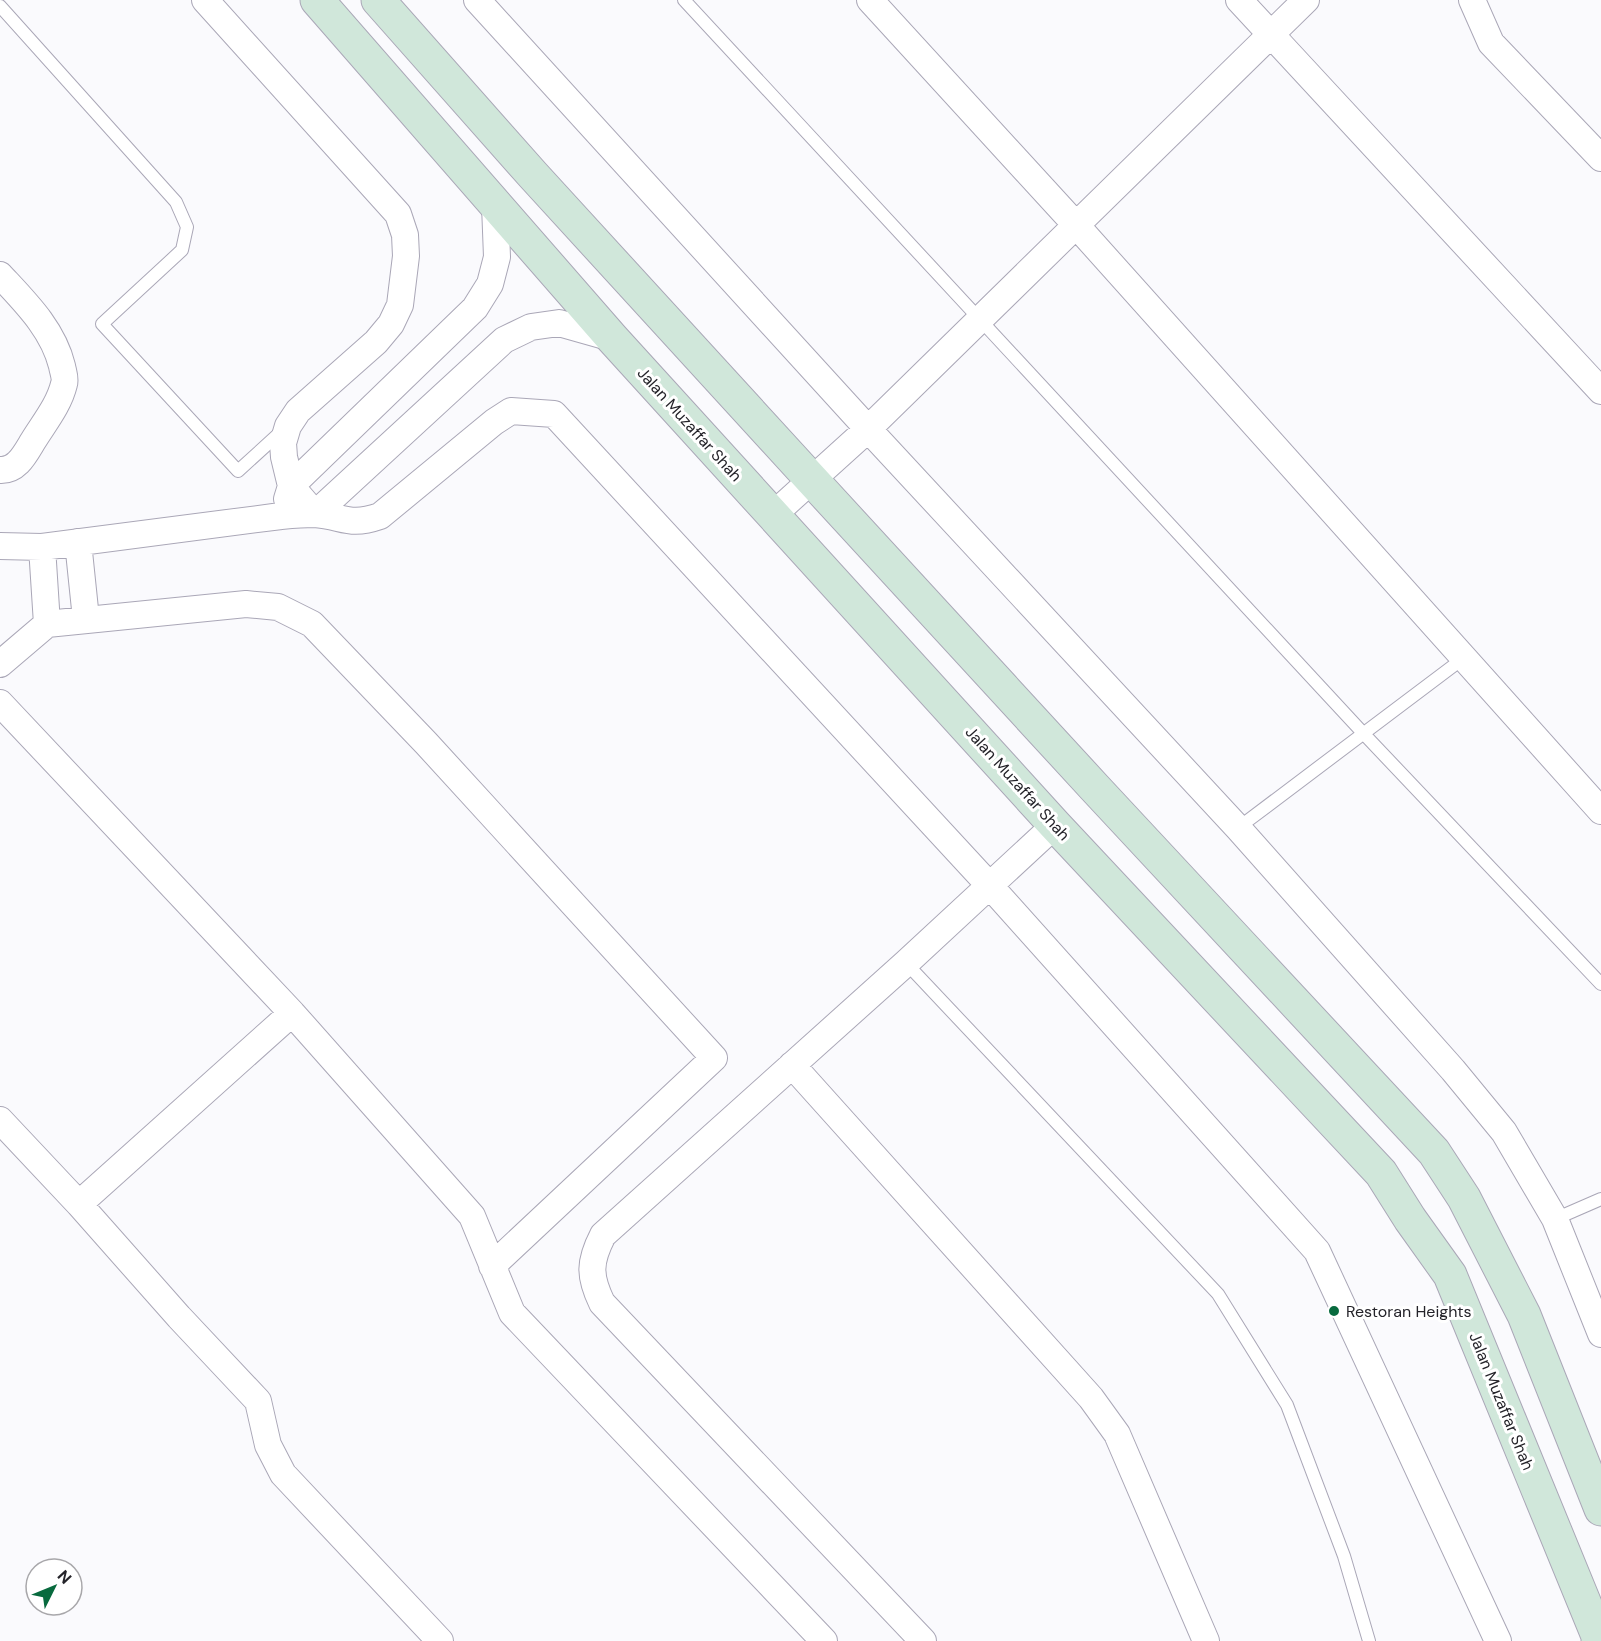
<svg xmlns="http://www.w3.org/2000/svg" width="1601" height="1641" font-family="'DM Sans',sans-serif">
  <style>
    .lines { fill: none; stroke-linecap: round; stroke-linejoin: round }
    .service-casing { stroke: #aaa7b7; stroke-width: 14 }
    .minor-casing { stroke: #aaa7b7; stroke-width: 28 }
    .secondary-casing { stroke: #aaa7b7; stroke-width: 35 }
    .service { stroke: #fff; stroke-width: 12 }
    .minor { stroke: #fff; stroke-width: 26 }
    .secondary { stroke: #d0e7da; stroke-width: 33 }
    .poi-dot { fill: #086a3e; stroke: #fff; stroke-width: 2 }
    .labels { text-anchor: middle; stroke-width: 6; stroke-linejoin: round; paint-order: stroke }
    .street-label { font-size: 16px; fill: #25242a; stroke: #fff }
    .poi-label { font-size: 16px; fill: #25242a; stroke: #fff; text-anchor: start }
  </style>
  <rect width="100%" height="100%" fill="#fafafd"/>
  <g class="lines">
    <g class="service-casing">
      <path id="service" d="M684 0 1363 733 1601 984
        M0 6 176 202 187 227 182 250 102 324 238 471 283 430
        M1238 828 1465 657
        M906 963 1218 1294 1287 1405 1344 1556 1369 1641
        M1555 1219 1601 1199"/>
    </g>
    <g class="minor-casing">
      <path id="minor" d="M205 0 398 214 405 235 406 256 400 305 391 324 376 342 298 411 288 426 283 443 284 457 291 486 315 514
        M477 0 868 429 1238 828 1453 1070 1504 1132 1555 1219 1601 1334
        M870 0 1076 225 1601 811
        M1239 0 1601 391
        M1472 0 1491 43 1601 158
        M0 275C25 302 53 329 62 366 63 372 66 379 64 384 59 405 44 423 33 441 25 454 17 471 0 470
        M287 499 291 486 475 308 490 284 497 257 495 205
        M315 514 504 340 531 327 559 323 612 338
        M773 515 868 429 1306 0
        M78 542 86 619
        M0 546 42 547 281 516C292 515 303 514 314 514 344 516 348 527 380 516L494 422 511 411 554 414 990 886 1317 1251 1498 1641
        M42 547 47 624
        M0 664 47 624 246 604 278 607 312 624 426 743 714 1058 492 1266
        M0 703 292 1013 472 1216 512 1313 824 1641
        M792 1065 1091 1398 1117 1434 1206 1641
        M0 1120 79 1204 292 1013
        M79 1204 179 1317 258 1401 268 1445 283 1474 440 1641
        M923 1641 602 1303C589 1276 589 1262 603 1235L906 963 1055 825"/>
    </g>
    <g class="secondary-casing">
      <path id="secondary" d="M317 0 612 338 1055 825 1381 1173 1410 1219 1450 1275 1598 1636V1641
        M378 0 533 175 812 480 1095 788 1434 1152 1464 1198 1524 1315 1601 1509"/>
    </g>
    <use href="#service" class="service"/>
    <use href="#minor" class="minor"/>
    <use href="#secondary" class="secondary"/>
  </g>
  <circle class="poi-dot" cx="1334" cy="1311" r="6"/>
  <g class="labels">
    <g class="street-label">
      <text transform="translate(690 424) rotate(48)" y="6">Jalan Muzaffar Shah</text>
      <text transform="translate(1018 783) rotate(48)" y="6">Jalan Muzaffar Shah</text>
      <text transform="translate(1502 1401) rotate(68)" y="6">Jalan Muzaffar Shah</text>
    </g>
    <g class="poi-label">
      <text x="1346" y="1317">Restoran Heights</text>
    </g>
  </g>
  <g transform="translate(54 1587) rotate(47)"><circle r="28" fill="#ffffff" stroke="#a8a7aa" stroke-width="1.5"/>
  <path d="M0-4.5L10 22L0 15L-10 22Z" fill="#086a3e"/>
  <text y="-9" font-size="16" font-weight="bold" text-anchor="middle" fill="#25242a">N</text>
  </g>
</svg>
